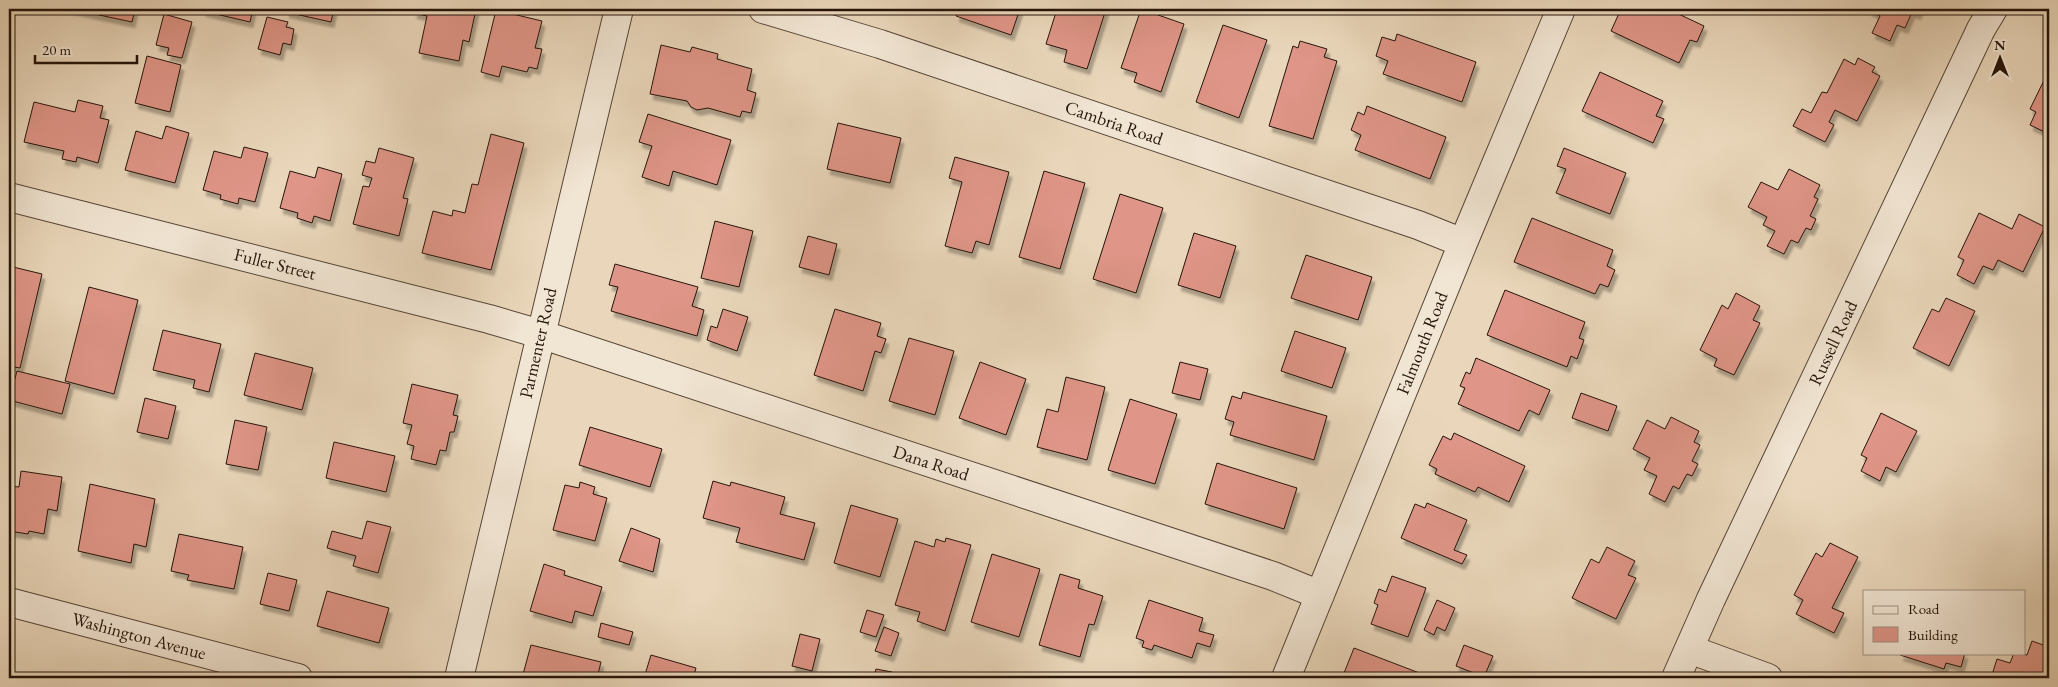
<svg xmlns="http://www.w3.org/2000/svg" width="2058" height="687" font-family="'EB Garamond',serif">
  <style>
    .building { fill: #df9587; stroke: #25140a; filter: url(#shadow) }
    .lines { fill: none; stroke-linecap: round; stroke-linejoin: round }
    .street-casing { stroke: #564536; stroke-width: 30 }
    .street { stroke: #f1e5d3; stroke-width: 28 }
    .labels { text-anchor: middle; stroke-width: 4.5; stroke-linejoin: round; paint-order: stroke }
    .street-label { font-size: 18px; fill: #25140a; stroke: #f1e5d3 }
  </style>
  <defs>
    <filter id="shadow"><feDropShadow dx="3" dy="5.5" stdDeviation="1" flood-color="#0004"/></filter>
  </defs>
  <rect width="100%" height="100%" fill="#ead7bb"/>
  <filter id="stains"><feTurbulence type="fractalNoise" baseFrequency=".004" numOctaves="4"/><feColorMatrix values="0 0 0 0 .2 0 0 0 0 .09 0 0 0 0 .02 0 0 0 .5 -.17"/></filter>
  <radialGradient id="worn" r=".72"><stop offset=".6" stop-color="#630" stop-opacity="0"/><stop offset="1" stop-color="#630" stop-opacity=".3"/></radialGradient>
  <path class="building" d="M71 9H135L132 22Z
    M203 9H253L250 22 203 11Z
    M287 9H334L331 22 286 12Z
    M415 9H476L469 42 463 40 459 61 419 53 427 16 414 13Z
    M959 9H1020L1011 35 956 16Z
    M1057 9H1106L1087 69 1064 62 1067 50 1046 44Z
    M1141 9 1184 24 1161 92 1134 82 1137 73 1121 68Z
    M1621 9H1668L1704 26 1697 42 1690 40 1679 63 1611 31Z
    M1869 9H1920L1918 14 1912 12 1905 28 1897 25 1890 41 1872 33 1880 16 1869 10Z
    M496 10 542 21 535 48 542 49 537 69 529 67 527 72 502 66 499 77 481 72Z
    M164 14 192 22 182 58 167 55 169 48 156 45Z
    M267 17 288 22 286 27 294 29 291 45 283 43 280 55 258 49Z
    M1223 25 1267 40 1239 118 1196 102Z
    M1397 34 1476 62 1462 102 1383 74 1388 61 1376 56 1382 37 1395 41Z
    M1300 41 1327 49 1324 57 1337 61 1313 139 1269 126 1293 46 1298 48Z
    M661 45 690 52 692 47 718 54 717 59 752 69 747 90 756 93 751 113 742 111 740 117 708 108 697 110 691 107 687 101 650 94Z
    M147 56 181 65 170 112 135 103Z
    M1858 58 1875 67 1872 72 1880 76 1857 121 1835 110 1829 122 1834 125 1825 142 1793 126 1802 109 1811 113 1822 92 1827 93 1844 59 1855 65Z
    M2049 70V134L2030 125 2036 112 2030 109Z
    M1600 72 1663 101 1656 116 1664 119 1653 143 1582 111Z
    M78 100 103 106 100 118 109 120 98 163 77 157 76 162 62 159 64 151 24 142 34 102 75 112Z
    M1367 106 1446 137 1430 179 1355 150 1361 135 1351 130 1358 112 1364 115Z
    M648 114 731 140 717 185 673 171 669 186 642 177 652 146 639 142Z
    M838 123 901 138 890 183 827 169Z
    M166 126 189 133 175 183 125 170 136 131 162 139Z
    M491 134 524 143 491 270 422 253 433 211 452 216 453 210 465 213 472 184 478 185Z
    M244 147 268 153 255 202 239 198 238 204 220 199 221 195 203 190 214 151 241 158Z
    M379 148 414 158 403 198 408 199 399 236 353 224 363 186 369 187 372 178 362 175 366 161 375 163Z
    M1564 148 1626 173 1610 214 1556 193 1566 169 1557 166Z
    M955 157 1009 172 989 245 976 241 972 253 945 246 962 182 949 178Z
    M318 167 342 174 330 221 314 216 312 223 297 218 298 213 280 208 290 171 315 178Z
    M1789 169 1820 185 1814 197 1818 199 1810 216 1816 219 1811 230 1806 228 1798 243 1791 240 1784 254 1767 246 1775 231 1763 225 1767 217 1748 207 1761 182 1778 190Z
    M1044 171 1085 183 1060 269 1019 257Z
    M1120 194 1163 208 1136 293 1093 279Z
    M1979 213 2012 229 2019 214 2045 227 2023 272 1998 260 1993 270 1983 266 1974 284 1957 275 1964 260 1958 257Z
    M1532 218 1613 250 1607 266 1615 270 1608 287 1600 284 1595 294 1514 262Z
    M715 221 753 231 739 287 701 278Z
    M1194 233 1236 246 1220 298 1178 285Z
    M808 236 837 244 829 275 799 267Z
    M1306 255 1372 277 1358 320 1291 298Z
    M615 264 698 287 692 306 704 310 697 336 611 311 618 287 609 285Z
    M9 266 42 274 20 368 9 366Z
    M89 287 138 300 114 394 65 381Z
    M1505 290 1585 322 1579 338 1584 340 1577 359 1571 356 1567 367 1487 335Z
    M1736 293 1760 306 1753 320 1760 323 1734 375 1714 366 1717 359 1700 350 1722 305 1728 309Z
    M1946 298 1975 311 1949 366 1913 348 1932 309 1939 312Z
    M723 309 748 317 737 351 707 340 711 326 717 328Z
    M835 309 881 323 877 336 886 339 881 353 875 351 863 391 814 375Z
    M163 330 221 344 209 392 193 388 195 380 153 370Z
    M1295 331 1346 348 1332 388 1281 371Z
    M909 338 954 351 935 415 889 401Z
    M255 353 313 368 302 410 244 395Z
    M1476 358 1550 390 1539 415 1529 410 1519 431 1458 404 1465 388 1460 386 1466 372 1470 374Z
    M980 362 1026 379 1006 435 959 418Z
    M1180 362 1208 369 1200 400 1172 393Z
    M17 371 70 384 62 414 9 400Z
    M1066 377 1105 387 1087 460 1037 447 1047 409 1058 412Z
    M412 384 458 395 453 415 458 416 454 432H450L446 451 440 450 436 465 411 459 414 446 407 444 412 425 403 423Z
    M1243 392 1327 416 1314 460 1230 435 1234 422 1225 419 1232 396 1241 399Z
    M1581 393 1617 406 1608 431 1572 418Z
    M145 398 176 406 168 439 137 432Z
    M1130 399 1177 414 1155 484 1108 470Z
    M1881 413 1917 431 1896 472 1886 467 1880 481 1861 471 1867 458 1861 455Z
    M1671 417 1699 431 1694 442 1700 445 1692 461 1698 464 1692 476 1687 474 1679 489 1673 486 1665 502 1649 494 1657 476 1644 470 1650 458 1633 449 1647 420 1665 429Z
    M235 420 267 427 258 470 226 464Z
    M590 427 662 449 650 487 579 465Z
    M1454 433 1525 466 1509 502 1478 487 1475 492 1435 474 1437 469 1429 465 1443 436 1451 440Z
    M334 442 395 456 386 492 326 478Z
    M1217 463 1297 488 1284 529 1205 504Z
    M21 471 62 477 57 511 48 509 44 534 29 531 28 534 9 531V486L19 487Z
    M713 481 730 486 731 482 785 497 780 514 815 523 804 560 736 542 740 528 703 518Z
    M580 482 595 487 593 494 607 498 595 541 553 530 565 485 579 488Z
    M90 484 155 499 146 547 134 544 131 563 78 551Z
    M1427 503 1467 520 1454 550 1467 555 1462 564 1401 538 1415 504 1425 508Z
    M851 505 898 519 880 577 834 563Z
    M367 521 391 527 378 573 353 566 356 556 327 548 332 531 362 539Z
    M631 528 660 539 653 572 619 561Z
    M179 534 243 547 234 589 187 580 189 575 171 571Z
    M946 538 971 545 945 631 917 621 920 612 895 605 915 541 934 547 936 539 945 542Z
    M1830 543 1858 557 1832 608 1844 613 1834 633 1796 614 1803 600 1794 595 1816 553 1822 557Z
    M1607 547 1635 561 1628 575 1636 578 1616 619 1572 598 1591 559 1599 563Z
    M992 554 1040 569 1019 637 971 622Z
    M544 564 565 571 564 575 602 587 593 616 575 611 572 623 530 611Z
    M268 573 297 580 289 611 260 604Z
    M1060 574 1080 580 1078 588 1103 596 1094 625 1089 624 1080 657 1039 645Z
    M1392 576 1426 588 1408 637 1371 624 1378 605 1374 603 1379 589 1386 592Z
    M327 591 389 608 379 643 317 626Z
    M1149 600 1203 618 1199 631 1214 635 1210 647 1197 643 1192 658 1154 645 1152 650 1142 647 1144 641 1136 638Z
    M1437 600 1455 608 1445 631 1437 627 1434 635 1424 630Z
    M867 610 884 615 876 637 860 632Z
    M601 623 633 632 629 645 598 637Z
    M884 627 899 633 891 656 875 651Z
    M800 634 820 639 812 671 792 666Z
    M2032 641 2049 647V678H1991L1997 659 2010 663 2014 653 2027 655Z
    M531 645 601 662 597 678H522Z
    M1464 645 1493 656 1484 677 1456 666Z
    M1354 648 1422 674 1421 678H1342Z
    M1901 653H1965L1961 667 1946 663 1944 669 1900 655Z
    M651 655 696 668 693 678H644Z
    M876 669 892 672 891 678H874Z"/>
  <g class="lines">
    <g class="street-casing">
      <path id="street" d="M763 9 880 44 1418 225 1463 243
        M9 197 489 319 540 334 1273 576 1320 595
        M9 602 298 678
        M1689 649 1768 678
        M459 678 619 9
        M1286 678 1463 243 1561 9
        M1676 678 1711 599 1981 29 1993 9"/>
    </g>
    <use href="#street" class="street"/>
  </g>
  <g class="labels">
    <g class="street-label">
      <text transform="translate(1114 123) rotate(19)" y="6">Cambria Road</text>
      <text transform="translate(275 264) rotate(14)" y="6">Fuller Street</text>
      <text transform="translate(538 343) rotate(-77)" y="6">Parmenter Road</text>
      <text transform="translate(1422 343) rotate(-68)" y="6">Falmouth Road</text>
      <text transform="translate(1833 343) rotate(-65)" y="6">Russell Road</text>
      <text transform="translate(931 463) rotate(18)" y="6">Dana Road</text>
      <text transform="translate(139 636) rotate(15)" y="6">Washington Avenue</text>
    </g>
  </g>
  <rect width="2058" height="687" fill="none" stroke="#ead7bb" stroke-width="30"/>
  <rect x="10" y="10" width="2038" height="667" fill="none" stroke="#25140a" stroke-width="2.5"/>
  <rect x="15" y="15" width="2028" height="657" fill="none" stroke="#25140a"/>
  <rect x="1863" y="590" width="162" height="65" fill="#f1e5d3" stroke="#9f9183"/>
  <rect x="1873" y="606" width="25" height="8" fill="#f1e5d3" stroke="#9f9183"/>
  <text x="1908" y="614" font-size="15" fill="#25140a">Road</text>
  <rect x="1873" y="627" width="25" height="15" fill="#df9587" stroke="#9f9183"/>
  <text x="1908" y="640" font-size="15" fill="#25140a">Building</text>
  <g transform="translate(2000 58)" stroke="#f1e5d3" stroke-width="4" paint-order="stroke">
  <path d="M0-4L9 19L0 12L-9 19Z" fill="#25140a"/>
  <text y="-8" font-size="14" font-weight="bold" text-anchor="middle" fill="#25140a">N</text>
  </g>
  <path d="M35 55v8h102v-8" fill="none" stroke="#25140a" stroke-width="2.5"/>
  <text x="42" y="55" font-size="15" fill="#25140a" stroke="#f1e5d3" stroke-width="4" paint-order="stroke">20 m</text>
  <rect width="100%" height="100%" filter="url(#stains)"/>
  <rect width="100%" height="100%" fill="url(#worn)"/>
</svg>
